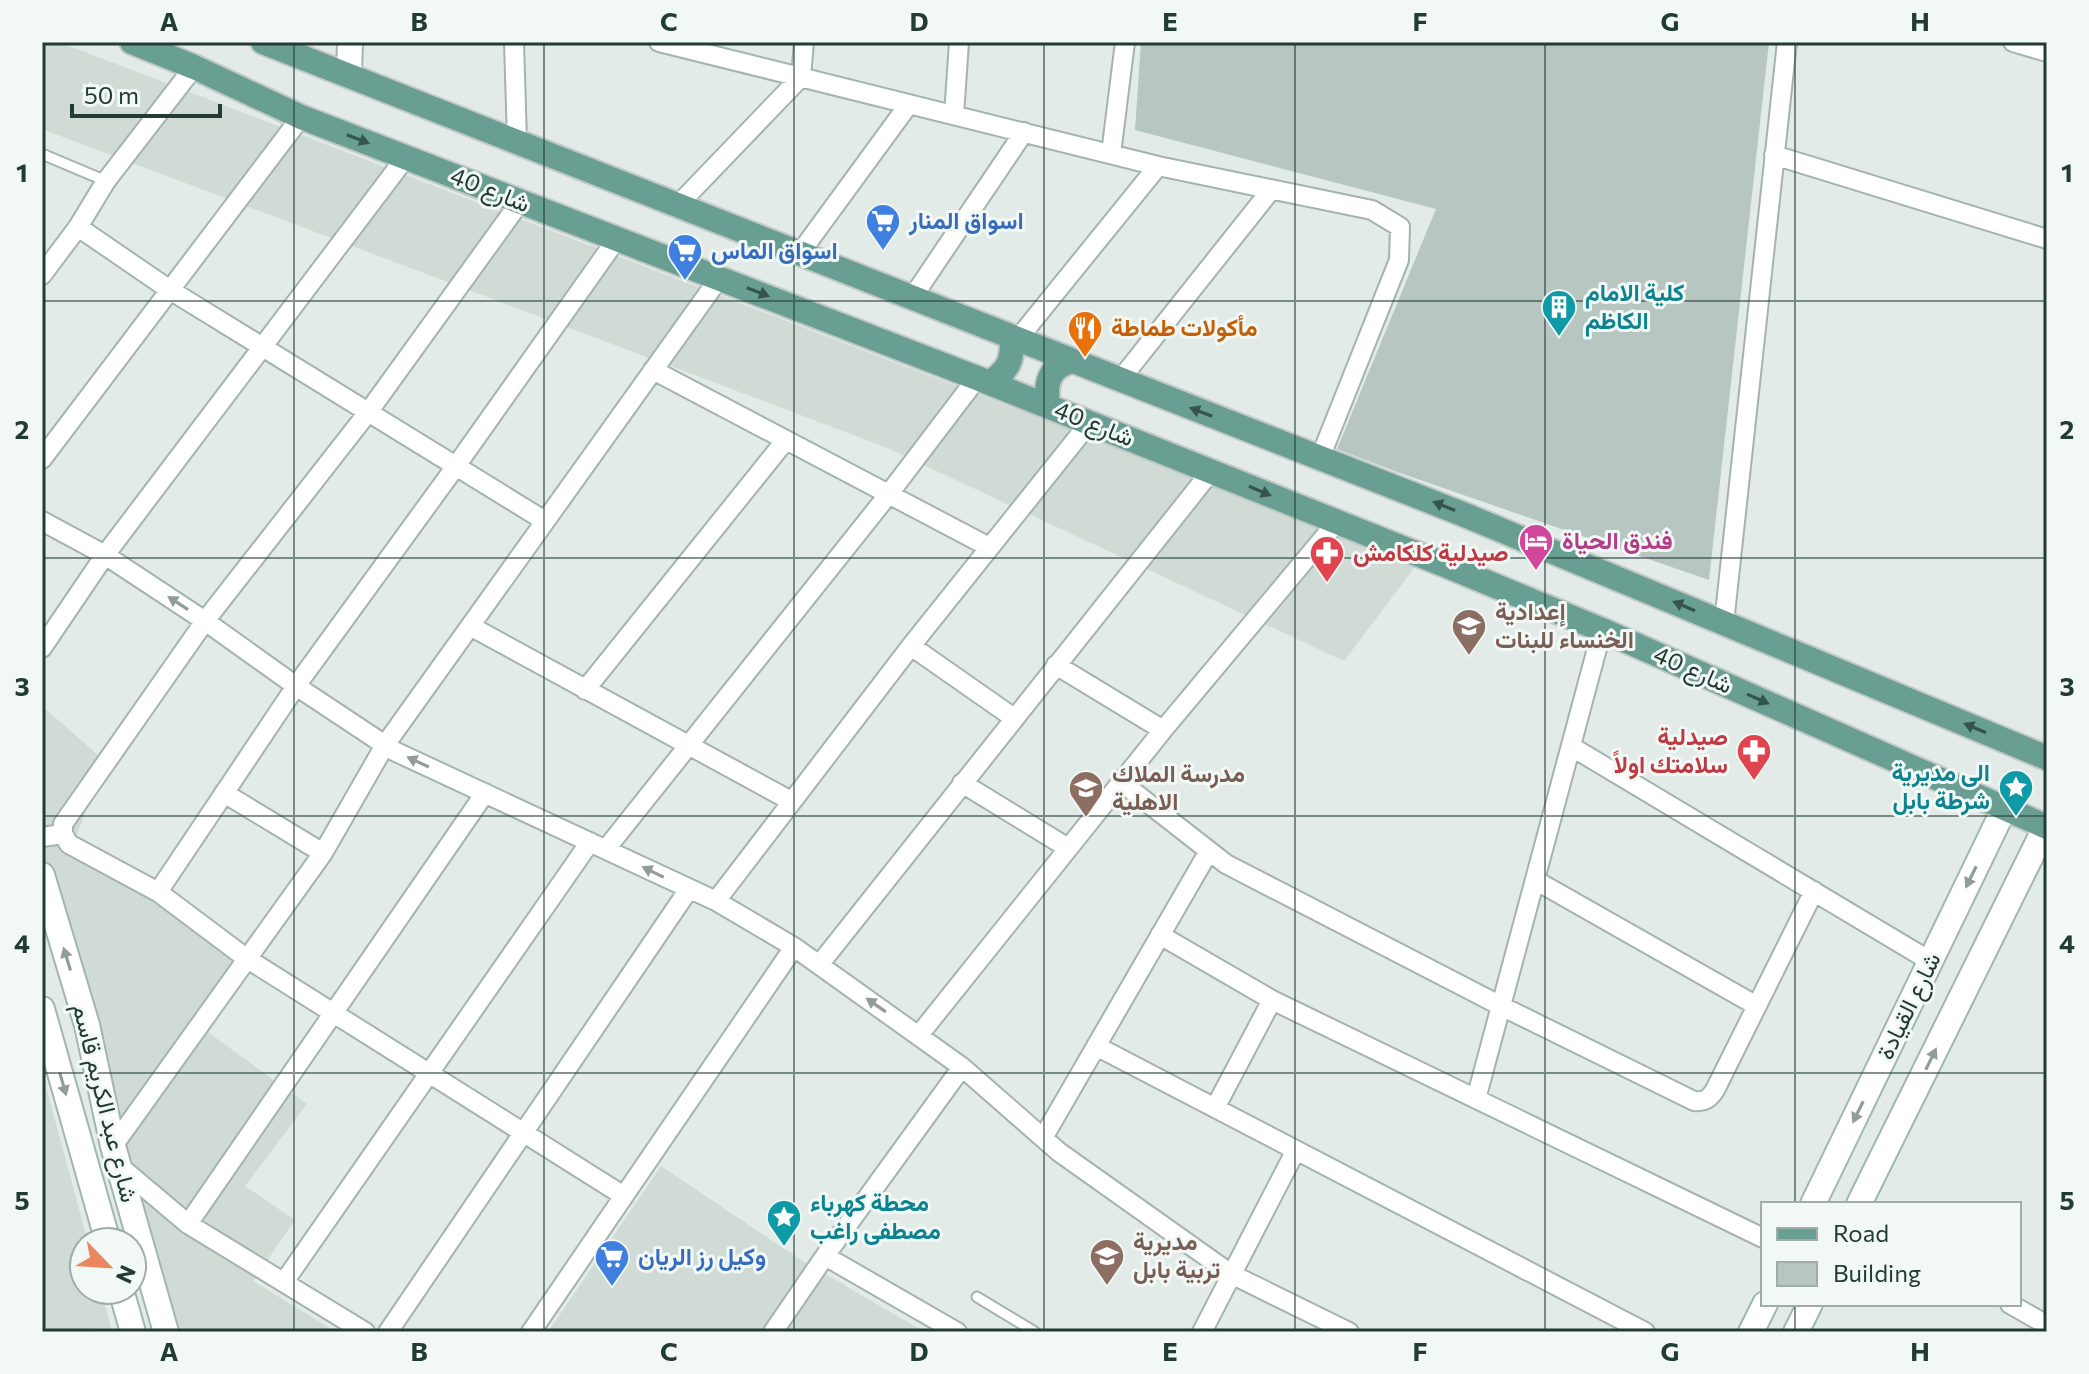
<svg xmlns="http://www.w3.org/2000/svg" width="2089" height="1374" font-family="Commissioner,Vazirmatn,sans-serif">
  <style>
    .built { fill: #d0dbd6 }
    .building { fill: #b7c6c0 }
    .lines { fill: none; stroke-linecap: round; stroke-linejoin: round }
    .lane-casing { stroke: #a5b3ae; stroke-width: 13 }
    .street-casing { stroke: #a5b3ae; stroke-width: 22 }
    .secondary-casing { stroke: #a1b6af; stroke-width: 28 }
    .primary-casing { stroke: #c1c8c6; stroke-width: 28 }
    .lane { stroke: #fff; stroke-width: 9 }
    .street { stroke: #fff; stroke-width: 18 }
    .secondary { stroke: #fff; stroke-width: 24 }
    .primary { stroke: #699e92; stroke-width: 24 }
    .oneway { fill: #34544c }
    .oneway2 { fill: #919d9a }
    .grid { fill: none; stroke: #233b35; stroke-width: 2; stroke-opacity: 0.55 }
    .labels { text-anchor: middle; stroke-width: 6; stroke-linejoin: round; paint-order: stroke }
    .street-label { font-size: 24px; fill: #233b35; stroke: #f2f8f5 }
    .shop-label { font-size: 24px; font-weight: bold; fill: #366cbe; stroke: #f2f8f5; text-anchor: start }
    .culture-label { font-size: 24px; font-weight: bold; fill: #0d838f; stroke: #f2f8f5; text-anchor: start }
    .food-label { font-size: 24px; font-weight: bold; fill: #c56008; stroke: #f2f8f5; text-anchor: start }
    .hotel-label { font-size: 24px; font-weight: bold; fill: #b23c85; stroke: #f2f8f5; text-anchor: start }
    .health-label { font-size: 24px; font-weight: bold; fill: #be3a42; stroke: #f2f8f5; text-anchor: start }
    .education-label { font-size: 24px; font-weight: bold; fill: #785e54; stroke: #f2f8f5; text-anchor: start }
    .neatline { fill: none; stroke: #233b35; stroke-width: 3 }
    .grid-label { font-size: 26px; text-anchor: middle; font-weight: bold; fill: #233b35 }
  </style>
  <rect width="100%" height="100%" fill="#e2ebe7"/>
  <path class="built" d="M42 42H59L1418 563 1344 661 885 447 42 129Z
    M42 706 106 762 72 846 235 959 205 1030 307 1104 245 1186 295 1220 253 1281 336 1332H169L42 867Z
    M42 1072 88 1242H84V1290H101L111 1328 42 1331Z
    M661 1166 801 1260 925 1332H548Z"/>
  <path class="building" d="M1141 42H1769L1709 580 1397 472 1337 449 1436 209 1135 130Z"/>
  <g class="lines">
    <g class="lane-casing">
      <path id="lane" d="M42 154 106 181
        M977 1297 1035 1332"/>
    </g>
    <g class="street-casing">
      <path id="street" d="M514 42 517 141
        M659 42 1158 166 1372 210 1400 227 1399 260 1320 458
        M2013 42 2047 52
        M954 115 959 42
        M1111 154 1125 42
        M1774 155 2047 239
        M520 202 369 411 205 621 63 824V834L69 844 158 892 246 958 624 1196
        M678 205 801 77 804 42
        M78 227 170 290 545 521
        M800 253 909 104
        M42 275 78 227 106 181 194 67
        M912 298 1024 132
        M1017 340 1158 166
        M653 370 989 547
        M1120 380 1271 190
        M42 459 301 117
        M42 521 105 555 205 621 296 686 394 751 716 901 794 947 962 1067 1059 1152 1231 1274 1349 1332
        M1724 623 1787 42
        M470 626 791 801
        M911 646 1014 718
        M42 648 105 555 406 157
        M1056 665 1163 730
        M585 690 785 441
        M1572 747 1930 961
        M1121 782 1226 864 1501 1006 1694 1101C1705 1102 1709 1099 1715 1090L1814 891
        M962 783 1068 848
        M224 793 323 853
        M42 837 63 834
        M606 849 888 495 977 378
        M1535 880 1757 1006
        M158 892 296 686 456 466 616 240
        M716 901 911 646 1090 422
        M1160 935 1272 1000 1763 1238
        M819 965 1212 470
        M919 1035 1163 730 1336 523
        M1096 1046 1645 1332
        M1476 1099 1602 630
        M1215 1108 1272 1000
        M1043 1138 1209 851
        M113 1146 323 853 385 745 720 277
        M118 1165 188 1224 365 1332
        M188 1224 485 793
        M825 1256 957 1332
        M284 1282 590 842
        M2010 1304 2047 1325
        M388 1332 689 889
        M531 1332 794 947
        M773 1332 825 1256 962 1067
        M1202 1332 1296 1150"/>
    </g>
    <g class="secondary-casing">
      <path id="secondary" d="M349 75 350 42
        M42 875 87 1025 113 1146 166 1332
        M42 1009 108 1242
        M1813 1204 2005 807
        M1859 1204 2046 826
        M121 1290 133 1332
        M1751 1332 1765 1304
        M1796 1332 1810 1304"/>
    </g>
    <g class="primary-casing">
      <path id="primary" d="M132 42 194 67 301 117 977 378 1445 565 1602 630 2047 827
        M263 42 1465 515 2047 758
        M990 383C1008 370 1014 360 1011 337
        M1048 406C1045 384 1048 367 1072 361"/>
    </g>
    <use href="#lane" class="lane"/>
    <use href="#street" class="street"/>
    <use href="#secondary" class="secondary"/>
    <use href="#primary" class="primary"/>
  </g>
  <defs><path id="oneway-solid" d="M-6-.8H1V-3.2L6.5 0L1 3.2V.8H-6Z" transform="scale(2)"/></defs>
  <g class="oneway">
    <use href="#oneway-solid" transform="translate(358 139) rotate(21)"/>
    <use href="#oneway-solid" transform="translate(758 292) rotate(21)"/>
    <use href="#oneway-solid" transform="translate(1201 412) rotate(-159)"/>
    <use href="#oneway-solid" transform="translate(1260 491) rotate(23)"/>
    <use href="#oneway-solid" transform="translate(1444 506) rotate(-158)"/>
    <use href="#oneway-solid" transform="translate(1684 606) rotate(-157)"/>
    <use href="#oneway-solid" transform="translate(1758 699) rotate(24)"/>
    <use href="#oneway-solid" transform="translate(1975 728) rotate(-157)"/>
  </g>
  <g class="oneway2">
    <use href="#oneway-solid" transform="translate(178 603) rotate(-147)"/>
    <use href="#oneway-solid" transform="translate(418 762) rotate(-155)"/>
    <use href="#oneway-solid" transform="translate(653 872) rotate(-154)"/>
    <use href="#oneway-solid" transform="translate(1971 877) rotate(116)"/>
    <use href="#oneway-solid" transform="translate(67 959) rotate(-107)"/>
    <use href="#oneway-solid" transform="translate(876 1005) rotate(-145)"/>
    <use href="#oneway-solid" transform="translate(1931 1059) rotate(-64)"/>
    <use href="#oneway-solid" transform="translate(63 1084) rotate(74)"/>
    <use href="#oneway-solid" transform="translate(1858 1112) rotate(116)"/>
  </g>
  <path class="grid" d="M294 42V1332M544 42V1332M794 42V1332M1044 42V1332M1295 42V1332M1545 42V1332M1795 42V1204M42 301H2047M42 558H2047M42 816H2047M42 1073H2047M1795 1304V1332"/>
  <defs>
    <g id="supermarket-pin" transform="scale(1.8)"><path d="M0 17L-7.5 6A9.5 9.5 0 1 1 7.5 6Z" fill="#3f7fe0" stroke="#f2f8f5"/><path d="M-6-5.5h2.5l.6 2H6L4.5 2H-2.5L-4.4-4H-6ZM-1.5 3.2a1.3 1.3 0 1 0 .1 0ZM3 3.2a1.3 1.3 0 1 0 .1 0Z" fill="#fff"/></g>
    <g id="building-pin" transform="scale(1.8)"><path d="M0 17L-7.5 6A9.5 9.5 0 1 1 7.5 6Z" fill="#0f9aa8" stroke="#f2f8f5"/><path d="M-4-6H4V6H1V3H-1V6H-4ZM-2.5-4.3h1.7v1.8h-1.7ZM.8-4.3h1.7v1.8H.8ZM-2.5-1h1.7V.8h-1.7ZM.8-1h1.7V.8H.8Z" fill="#fff"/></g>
    <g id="restaurant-pin" transform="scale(1.8)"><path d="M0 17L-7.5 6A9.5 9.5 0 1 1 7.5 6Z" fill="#e8710a" stroke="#f2f8f5"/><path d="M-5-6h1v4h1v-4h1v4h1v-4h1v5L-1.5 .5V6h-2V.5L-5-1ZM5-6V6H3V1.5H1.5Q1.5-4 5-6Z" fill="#fff"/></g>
    <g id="hotel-pin" transform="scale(1.8)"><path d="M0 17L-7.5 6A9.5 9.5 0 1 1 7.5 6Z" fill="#d1479c" stroke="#f2f8f5"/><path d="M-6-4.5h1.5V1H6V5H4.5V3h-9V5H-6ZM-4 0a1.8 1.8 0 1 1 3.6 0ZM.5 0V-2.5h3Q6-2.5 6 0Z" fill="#fff"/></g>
    <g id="pharmacy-pin" transform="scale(1.8)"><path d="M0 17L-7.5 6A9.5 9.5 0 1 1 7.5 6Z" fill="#e0444e" stroke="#f2f8f5"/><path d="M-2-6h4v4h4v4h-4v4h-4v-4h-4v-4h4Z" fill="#fff"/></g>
    <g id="school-pin" transform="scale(1.8)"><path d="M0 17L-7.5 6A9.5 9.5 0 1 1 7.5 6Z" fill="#8d6e63" stroke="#f2f8f5"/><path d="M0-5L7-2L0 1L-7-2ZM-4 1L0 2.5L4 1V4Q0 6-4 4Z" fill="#fff"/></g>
    <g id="sight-pin" transform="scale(1.8)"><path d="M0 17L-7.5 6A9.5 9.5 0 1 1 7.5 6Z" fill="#0f9aa8" stroke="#f2f8f5"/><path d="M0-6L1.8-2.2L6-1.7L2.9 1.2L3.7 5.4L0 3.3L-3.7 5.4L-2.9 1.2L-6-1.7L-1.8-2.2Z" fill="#fff"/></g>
  </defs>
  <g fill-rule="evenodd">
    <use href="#supermarket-pin" x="883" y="221"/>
    <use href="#supermarket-pin" x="685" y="251"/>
    <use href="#building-pin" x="1559" y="307"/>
    <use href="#restaurant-pin" x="1085" y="328"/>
    <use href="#hotel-pin" x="1536" y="541"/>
    <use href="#pharmacy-pin" x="1327" y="553"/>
    <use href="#school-pin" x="1469" y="626"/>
    <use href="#pharmacy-pin" x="1754" y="751"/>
    <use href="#sight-pin" x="2016" y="787"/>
    <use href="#school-pin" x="1086" y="788"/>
    <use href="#sight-pin" x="784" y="1217"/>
    <use href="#school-pin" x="1107" y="1256"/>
    <use href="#supermarket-pin" x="612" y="1257"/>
  </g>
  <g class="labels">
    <g class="street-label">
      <text transform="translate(490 190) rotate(22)" y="8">شارع 40</text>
      <text transform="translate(1094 424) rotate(22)" y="8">شارع 40</text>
      <text transform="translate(1693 670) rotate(24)" y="8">شارع 40</text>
      <text transform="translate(1909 1006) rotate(-64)" y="8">شارع القيادة</text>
      <text transform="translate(105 1103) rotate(76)" y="8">شارع عبد الكريم قاسم</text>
    </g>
    <g class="shop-label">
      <text x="909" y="229">اسواق المنار</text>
      <text x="711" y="259">اسواق الماس</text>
      <text x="638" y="1265">وكيل رز الريان</text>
    </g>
    <g class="culture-label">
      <text x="1585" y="301">كلية الامام<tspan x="1585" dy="28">الكاظم</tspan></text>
      <text x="1990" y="781" text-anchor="end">الى مديرية<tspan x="1990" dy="28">شرطة بابل</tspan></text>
      <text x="810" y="1211">محطة كهرباء<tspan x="810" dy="28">مصطفى راغب</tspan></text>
    </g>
    <g class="food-label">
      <text x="1111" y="336">مأكولات طماطة</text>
    </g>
    <g class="hotel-label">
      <text x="1562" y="549">فندق الحياة</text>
    </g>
    <g class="health-label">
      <text x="1353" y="561">صيدلية كلكامش</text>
      <text x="1728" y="745" text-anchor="end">صيدلية<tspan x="1728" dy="28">سلامتك اولاً</tspan></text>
    </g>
    <g class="education-label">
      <text x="1495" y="620">إعدادية<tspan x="1495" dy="28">الخنساء للبنات</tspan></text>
      <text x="1112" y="782">مدرسة الملاك<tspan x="1112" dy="28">الاهلية</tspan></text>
      <text x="1133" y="1250">مديرية<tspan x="1133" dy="28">تربية بابل</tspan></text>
    </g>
  </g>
  <rect width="2089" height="1374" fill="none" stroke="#f2f8f5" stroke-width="88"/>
  <rect x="1761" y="1202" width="260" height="104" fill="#f2f8f5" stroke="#9faca8" stroke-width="2"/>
  <rect x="1777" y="1228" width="40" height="12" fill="#699e92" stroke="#9faca8" stroke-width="2"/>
  <text x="1833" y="1242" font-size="24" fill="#233b35">Road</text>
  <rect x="1777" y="1262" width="40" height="24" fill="#b7c6c0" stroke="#9faca8" stroke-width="2"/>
  <text x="1833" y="1282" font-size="24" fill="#233b35">Building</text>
  <g transform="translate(108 1266) rotate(115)"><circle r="38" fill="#f2f8f5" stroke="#9faca8" stroke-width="2"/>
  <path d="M0-6L14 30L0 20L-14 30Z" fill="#ea8761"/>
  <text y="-12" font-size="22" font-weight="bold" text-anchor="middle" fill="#233b35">N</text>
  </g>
  <path d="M72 104v12h148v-12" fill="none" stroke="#233b35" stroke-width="4"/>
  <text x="84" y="104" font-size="24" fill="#233b35" stroke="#f2f8f5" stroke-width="6" paint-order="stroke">50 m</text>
  <rect x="44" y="44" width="2001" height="1286" class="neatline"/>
  <g class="grid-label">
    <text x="169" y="31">A</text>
    <text x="419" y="31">B</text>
    <text x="669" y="31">C</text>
    <text x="919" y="31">D</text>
    <text x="1170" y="31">E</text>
    <text x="1420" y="31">F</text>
    <text x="1670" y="31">G</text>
    <text x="1920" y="31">H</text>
    <text x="22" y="182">1</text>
    <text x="2067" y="182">1</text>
    <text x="22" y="439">2</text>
    <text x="2067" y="439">2</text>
    <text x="22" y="696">3</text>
    <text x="2067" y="696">3</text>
    <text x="22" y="953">4</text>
    <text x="2067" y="953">4</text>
    <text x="22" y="1210">5</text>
    <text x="2067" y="1210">5</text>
    <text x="169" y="1361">A</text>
    <text x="419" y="1361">B</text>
    <text x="669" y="1361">C</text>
    <text x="919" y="1361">D</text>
    <text x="1170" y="1361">E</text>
    <text x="1420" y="1361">F</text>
    <text x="1670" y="1361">G</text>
    <text x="1920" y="1361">H</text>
  </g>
</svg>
